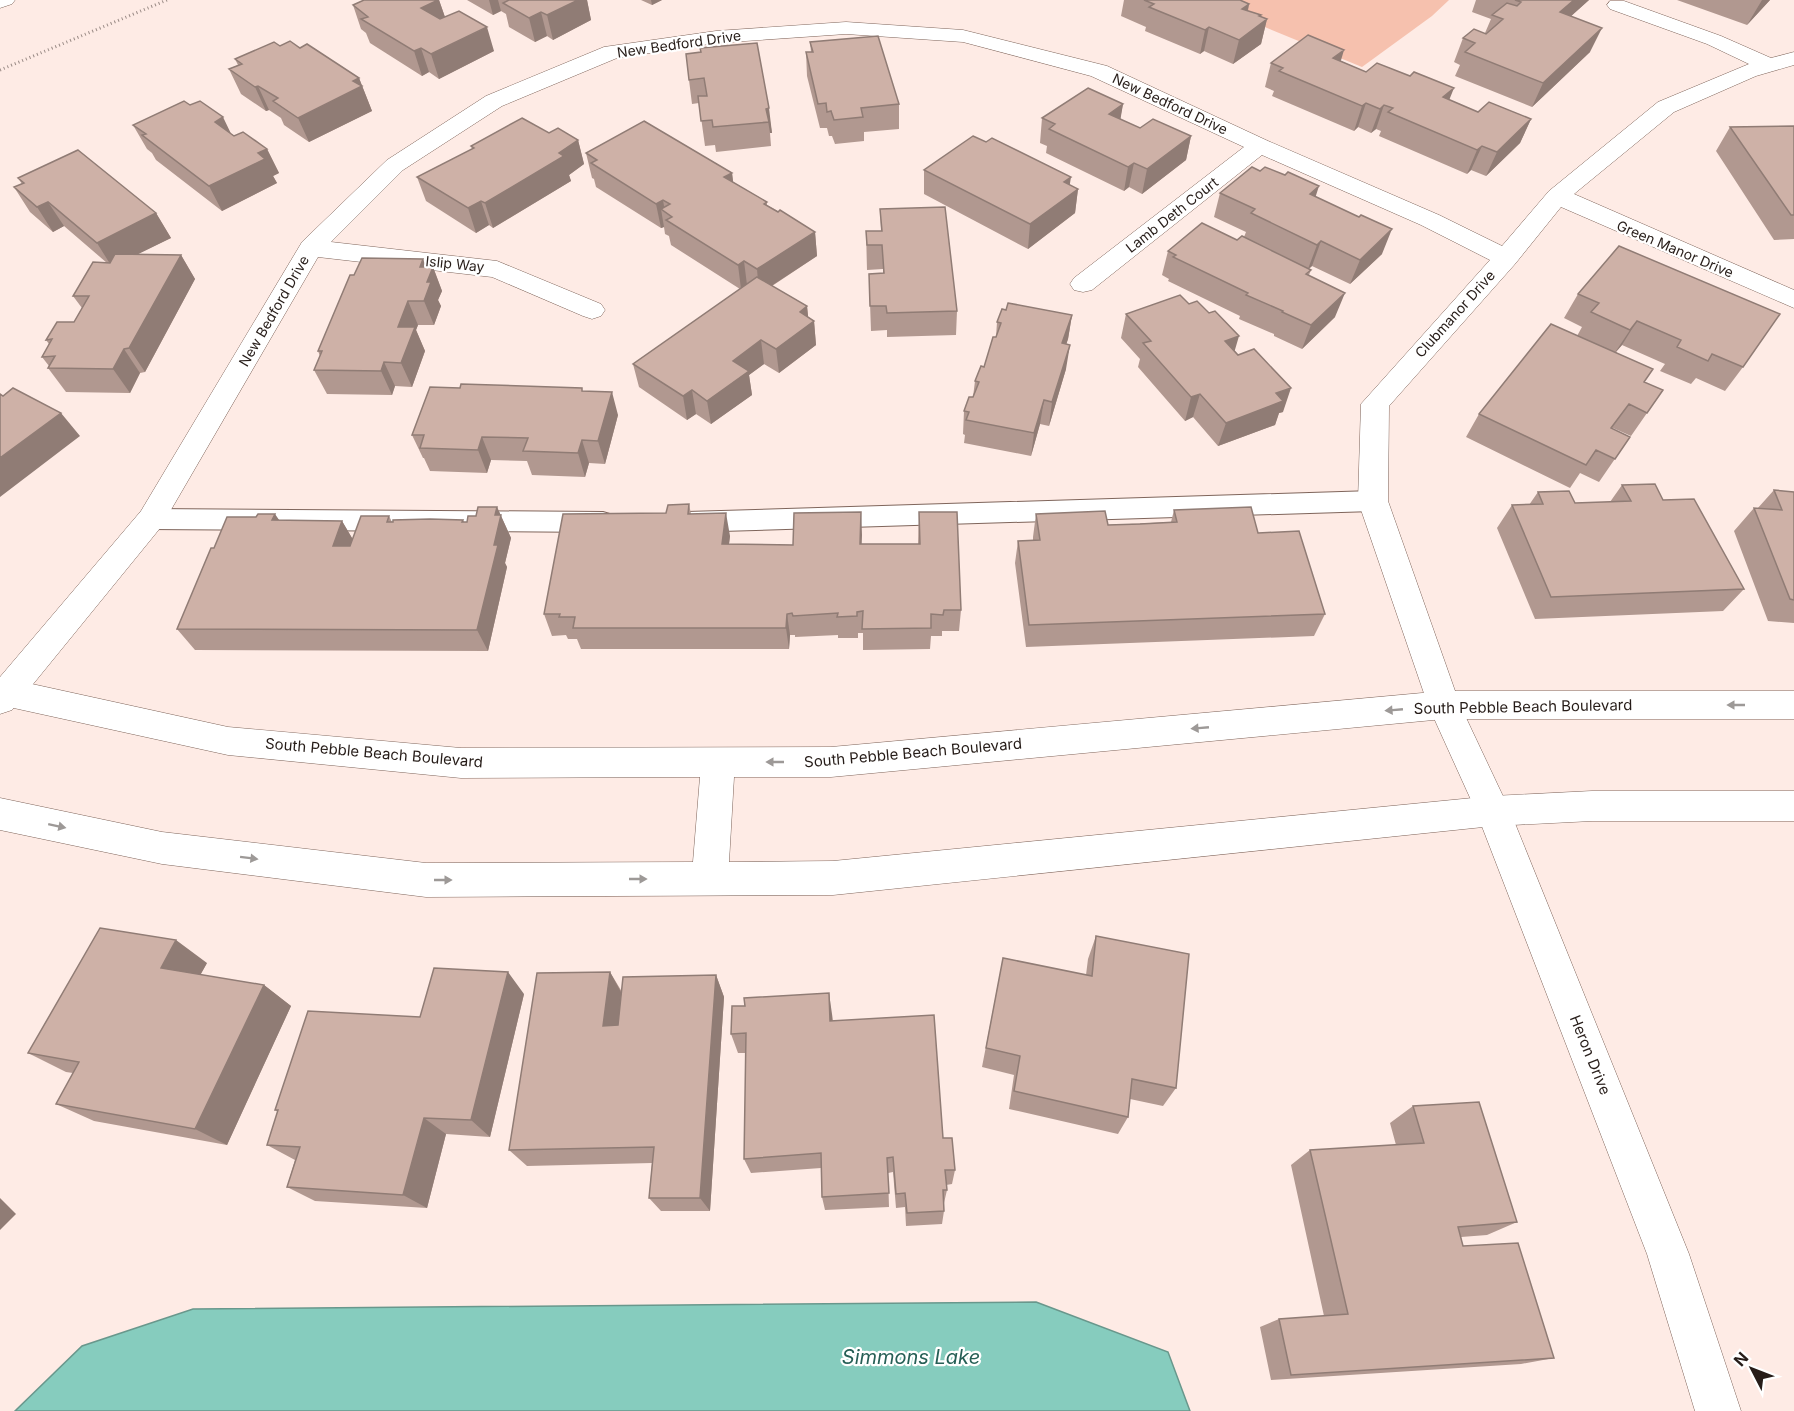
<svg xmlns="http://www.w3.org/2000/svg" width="1794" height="1411" font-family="Inter,sans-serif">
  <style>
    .green { fill: #f6c1ae }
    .water { fill: #86ccbe; stroke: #69978c; stroke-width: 1.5 }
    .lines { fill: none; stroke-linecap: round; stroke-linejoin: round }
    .lane-casing { stroke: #7f655b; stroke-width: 2 }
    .street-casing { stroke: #7f655b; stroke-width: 1 }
    .secondary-casing { stroke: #7f655b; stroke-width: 1 }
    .path { stroke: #9a8b86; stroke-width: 3; stroke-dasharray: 1 3; stroke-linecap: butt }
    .lane { fill: #fff; fill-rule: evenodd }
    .street { fill: #fff; fill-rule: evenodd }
    .secondary { fill: #fff; fill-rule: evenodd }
    .wall { fill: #b19890 }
    .shaded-wall { fill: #907c75 }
    .building { fill: #ceb1a7; stroke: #907c75; stroke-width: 1.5 }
    .oneway { fill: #9d9997 }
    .labels { text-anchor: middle; stroke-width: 4.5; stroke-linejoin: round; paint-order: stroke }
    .far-street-label { font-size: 14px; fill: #261c18; stroke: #fff }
    .street-label { font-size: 15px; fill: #261c18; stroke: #fff }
    .near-water-label { font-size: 20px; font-style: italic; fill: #265f56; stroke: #fff }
  </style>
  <rect width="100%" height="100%" fill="#feebe5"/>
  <path class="green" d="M1199 0H1449L1432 16 1362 67Z"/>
  <path class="water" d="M1036 1302 1168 1352 1190 1411H15L82 1346 193 1309Z"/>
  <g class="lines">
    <g class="lane-casing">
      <path id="lane" d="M1373 491 1382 494 1386 501 1382 508 1373 511 687 532 677 529 673 522 677 515 687 512Z
        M151 509 603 512 613 515 617 522 613 529 603 532 151 529 141 526 138 519 141 512Z"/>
    </g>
    <g class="street-casing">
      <path id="street" d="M1610 1H1624L1721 36 1771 58 1794 52V65L1756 76 1674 112 1574 194 1794 290V308L1561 207 1515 264 1389 406 1388 501 1460 705 1510 811 1689 1254 1741 1411H1695L1647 1254 1476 811 1428 705 1358 501 1361 404 1490 260 1421 225 1262 155 1092 290 1083 292 1074 290 1070 284 1074 278 1244 147 1091 76 963 42 846 34 716 43 617 58 502 106 403 170 331 242 497 261 601 304 605 310 601 316 592 319 583 316 492 277 318 257 161 527 12 710 0 714V677L141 511 302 242 387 160 486 96 604 47 716 31 846 22 963 30 1107 66 1268 141 1439 215 1502 246 1549 191 1658 102 1749 64 1707 44 1610 9 1607 5Z"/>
    </g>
    <g class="secondary-casing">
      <path id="secondary" d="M0 0H15L12 4 0 8Z
        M0 677 228 727 461 748 831 747 1444 691H1794V719H1444L831 777H734L729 862 833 861 1493 796 1592 791H1794V821H1592L1493 826 833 895 426 897 162 864 0 830V798L162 832 426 863 693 862 700 777 461 778 228 755 0 705Z"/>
    </g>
    <path class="path" d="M0 70 167 0"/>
    <use href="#lane" class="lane"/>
    <use href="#street" class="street"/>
    <use href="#secondary" class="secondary"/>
  </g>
  <path class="wall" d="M364 0H439L445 17 494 51 439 79 429 72 422 76 370 43 366 33 361 29 353 5Z
    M467 0H587L591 20 553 40 547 36 535 42 509 27 506 14 501 11 493 15Z
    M641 0H662L652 5Z
    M1124 0H1240L1249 4 1248 11 1267 19 1261 44 1233 64 1204 51 1200 54 1145 31 1146 27 1121 16Z
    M1476 0H1589L1571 16 1590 52 1532 107 1455 76 1460 65 1454 62 1463 38 1485 33 1491 19 1472 12Z
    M1677 0H1770L1747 25Z
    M810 42 899 104V129L864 132V141L835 144 832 136H829L827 128H820L807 76 806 52H811Z
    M757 43 772 133H770L771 146 716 152 715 145 705 146 699 103 692 104 689 80 701 52Z
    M280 46 300 48 359 78 372 111 309 142 284 125 281 118 269 110 266 111 241 94 229 69 238 65 235 59Z
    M1341 61 1366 72 1449 100 1478 112 1531 119 1520 143 1486 176 1471 170 1467 174 1379 136 1381 131 1376 129 1371 133 1358 127 1354 131 1272 96 1274 91 1265 87 1271 63Z
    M1123 104 1120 119 1140 128 1191 136 1186 160 1142 194 1129 187 1124 191 1046 153 1047 146 1040 143 1042 118Z
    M133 125 232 134 234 136 267 149 279 173 273 176 277 183 222 211 156 160 152 153 147 149Z
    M1794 126V239L1774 240 1716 151 1730 127Z
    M549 133 578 140 584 164 569 175 571 181 493 228 489 225 476 233 426 201 417 177 472 149 471 146Z
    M586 153 732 173 733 182 767 202V205L815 232 817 256 772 286 807 306 808 317 814 321 816 345 779 373 764 364 749 375 752 395 711 424 696 414 687 420 639 387 633 364 740 289 671 245 669 236 665 234 664 227 661 228 596 187 594 179 592 178Z
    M924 170 1070 185 1078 189 1075 213 1028 249 924 194Z
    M1260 171 1315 196 1382 254 1350 284 1312 266 1309 269 1311 270 1309 275 1335 317 1302 349 1274 336V334L1239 319 1240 316 1168 281 1169 279 1162 275 1168 251 1237 240 1244 237 1246 232 1214 217 1220 193Z
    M18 178 156 213 171 238 137 254 181 255 195 279 145 372 140 373 130 393 66 392 48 368 49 366 42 357 49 344 46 340 74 322 82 308 73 296 107 263 64 226 53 232 30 212 14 187 22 184Z
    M880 209 957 311 956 335 887 337V330L871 331 869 274H883V269L867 270 866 231H881Z
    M423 259 426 267H433L442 291 438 300 441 306 434 325H418L416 330 425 351 412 387 395 386 392 395 327 394 314 370 320 356 318 351 354 275Z
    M1578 294 1743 367 1725 391 1696 378 1691 384 1660 371 1665 364 1622 345 1616 352 1644 382 1663 390 1631 436 1613 428 1612 429 1630 437 1599 482 1580 473 1570 488 1466 437 1479 414 1577 336 1582 327 1564 318Z
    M1126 314 1235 351 1283 412 1279 413 1275 425 1218 446 1193 417 1185 421 1138 367 1140 359 1121 338Z
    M1072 315 1068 339 1066 344V369L1049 426 1040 424 1031 456 964 443 965 435 963 434 964 411 973 397 975 381 984 367 996 337 997 322Z
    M583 391 618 415 605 464 589 463 585 477 532 475 527 461 491 460 487 473 430 471 424 458H423L412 435Z
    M1622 485 1663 500 1744 589 1723 611 1535 619 1497 528 1512 505H1529L1538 492 1575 503 1610 502Z
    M1774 490 1794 492V623L1768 621 1734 531 1754 508 1757 509Z
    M689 504 691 514 730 536 729 544 793 545 861 512V544H918L919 512 961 610 959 631H942V636H931L930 649 863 650V633H858V638H838V635L795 637V635H790L789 649H581L577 639H568L566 635 552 636 544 614 666 513Z
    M497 507 511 538 505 563 507 567 488 651 195 650 177 629 214 548 256 517 280 520 342 521 353 540 389 516 392 522 463 520 464 522H467L476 516Z
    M1174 510 1258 533 1325 614 1314 636 1026 647 1015 563 1018 541 1033 540V537L1036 514 1108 525 1171 522Z
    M1096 936 1176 1088 1163 1106 1130 1099 1128 1117 1118 1134 1009 1109 1014 1075 982 1067 1003 958 1086 975 1088 959Z
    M207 963 200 975 264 985 291 1006 227 1145 94 1121 56 1104 73 1073 66 1072 28 1053Z
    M610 972 622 992 716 975 724 997 710 1211H661L649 1198 652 1163 527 1166 509 1150Z
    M524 994 490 1137 446 1134 427 1208 315 1201 287 1187 295 1160 267 1145 278 1112 275 1110 420 1017Z
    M832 1014 833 1021 943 1138 955 1170 952 1184 946 1185 947 1190 944 1203V1211L942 1224 906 1226 905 1207 896 1208 893 1172 888 1173 889 1207 825 1210 822 1197 821 1168 751 1173 744 1159 746 1053H738L731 1034Z
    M1413 1106 1517 1222 1487 1235 1461 1237 1463 1246 1554 1358 1521 1364 1271 1380 1260 1327 1279 1319 1324 1316 1291 1165 1310 1150 1396 1145 1390 1123Z"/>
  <path class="shaded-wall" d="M438 0H439L447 23 421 8Z
    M489 0H498L501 11 493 15Z
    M578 0H587L591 20 553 40 547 15Z
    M651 0H662L652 5Z
    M1574 0H1589L1549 36 1560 12Z
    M1762 0H1770L1747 25Z
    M1249 4 1244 28 1242 9Z
    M541 12 547 36 535 42 529 18Z
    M1261 15 1258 26 1267 19 1261 44 1233 64 1239 40Z
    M487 27 494 51 439 79 431 54Z
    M1209 27 1204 51 1200 54 1205 30Z
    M1602 28 1590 52 1532 107 1543 83Z
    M421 48 429 72 422 76 414 51Z
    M1344 50 1337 74 1333 58Z
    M359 78 372 111 309 142 298 118 353 81Z
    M258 86 269 110 266 111 255 87Z
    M1454 88 1444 113 1443 97Z
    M1366 103 1358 127 1354 131 1362 106Z
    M1123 104 1119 128 1109 114Z
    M1384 105 1376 129 1371 133 1380 109Z
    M769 108 772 133H770L766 109Z
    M223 117 235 142 215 122Z
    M1531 119 1520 143 1486 176 1497 152Z
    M1191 136 1186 160 1142 194 1147 169Z
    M578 140 584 164 569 175 571 181 493 228 485 203Z
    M1482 146 1471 170 1467 174 1477 150Z
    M267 149 279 173 273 176 277 183 222 211 209 186 258 153Z
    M1134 163 1129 187 1124 191 1128 167Z
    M732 173 735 197 724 177Z
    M1071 177 1068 196 1078 189 1075 213 1028 249 1030 224 1064 182Z
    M1319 186 1311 211 1310 194Z
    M663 200 665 212 661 209 664 227 661 228 656 204Z
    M481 201 489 225 476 233 468 208Z
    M48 202 64 226 53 232 37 207Z
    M156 213 171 238 112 267 97 243Z
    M1392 229 1382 254 1350 284 1360 260Z
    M815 232 817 256 759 294 757 269Z
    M1321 241 1312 266 1308 269 1317 245Z
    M181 255 195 279 145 372 129 348Z
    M423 259 429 276 433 267 442 291 438 300 441 306 434 325 424 301 420 267Z
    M744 261 747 285 741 289 738 265Z
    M1345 293 1335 317 1302 349 1311 325Z
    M408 301 418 325 416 330 425 351 412 387 401 363 398 327Z
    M807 306 809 325 814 321 816 345 779 373 776 349 800 312Z
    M1072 315 1068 339 1059 367 1062 343Z
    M1637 321 1622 345 1614 354 1630 330Z
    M1239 336 1232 360 1225 341Z
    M761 340 764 364 749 375 752 395 711 424 707 401 733 361Z
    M1070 345 1066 369 1049 426 1052 402Z
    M124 349 140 373 130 393 113 369Z
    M384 362 395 386 392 395 381 371Z
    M1291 388 1283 412 1279 413 1275 425 1218 446 1226 423 1276 393Z
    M692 390 696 414 687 420 683 396Z
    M612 392 618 415 605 464 598 441Z
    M1200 394 1193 417 1185 421 1191 397Z
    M1044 400 1040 424 1031 456 1034 433Z
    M61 413 80 436 0 497V458Z
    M482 437 491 460 487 473 478 450Z
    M582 440 589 463 585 477 578 453Z
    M497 507 511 538 505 563 507 567 488 651 477 630 494 545 495 515Z
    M861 512 862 535 861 566 860 544Z
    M726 513 730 536 726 567 722 544Z
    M275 514 290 536 272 520Z
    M342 521 355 543 346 568 333 546Z
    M787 614 790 635 789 649 786 628Z
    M176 940 207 963 192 990 161 968Z
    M508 972 524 994 490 1137 471 1120Z
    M610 972 622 994 616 1046 603 1026Z
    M716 975 724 997 710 1211 700 1198Z
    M264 985 291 1006 227 1145 195 1129Z
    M829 993 832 1014 833 1041 830 1021Z
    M424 1118 446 1134 427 1208 403 1195Z
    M0 1198 16 1214 0 1230Z"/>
  <path class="building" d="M364 0H438L421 8 440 19 459 11 487 27 431 54 421 48 414 51 361 19 368 17 353 5Z
    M509 0H578L547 15 541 12 529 18 503 3Z
    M1144 0H1240L1249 4 1242 9 1261 15 1259 16 1267 19 1239 40 1209 27 1205 30 1149 7 1154 4Z
    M1515 0H1574L1560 12 1602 28 1543 83 1465 52 1475 43 1463 38 1474 29 1486 34 1503 19 1492 15 1507 3 1517 6 1521 2Z
    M1308 35 1344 50 1333 58 1366 72 1377 63 1410 76 1414 72 1454 88 1443 97 1478 112 1489 102 1531 119 1497 152 1482 146 1477 150 1388 112 1393 108 1384 105 1380 109 1366 103 1362 106 1279 71 1283 68 1271 63Z
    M878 36 899 104 861 108 863 117 834 120 831 111 827 112 826 103 818 104 806 52H813L810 42Z
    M290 41 300 48 307 44 359 78 353 81 362 86 298 118 273 101 278 98 258 86 255 87 229 69 242 64 235 59 274 42 280 46Z
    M757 43 769 108 766 109 769 122 713 127 712 120 701 121 698 96H707L704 78 689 80 686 54 701 52 700 48Z
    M1088 88 1123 104 1109 114 1140 128 1153 119 1191 136 1147 169 1134 163 1128 167 1049 129 1055 124 1042 118Z
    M184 101 190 105 200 101 223 117 215 122 234 136 243 132 267 149 258 153 265 159 209 186 142 135 146 134 133 125Z
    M522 118 549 133 558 128 578 140 559 153 564 156 485 203 481 201 468 208 417 177 474 148 471 146Z
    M644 121 732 173 724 177 767 202 764 204 778 212 780 210 815 232 757 269 744 261 738 265 666 220 672 217 661 209 670 204 663 200 656 204 591 163 597 160 586 153Z
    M1794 126V215H1791L1730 127Z
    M973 136 986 142 992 138 1071 177 1064 182 1078 189 1030 224 924 170Z
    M78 150 156 213 97 243 48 202 37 207 14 187 24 183 18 178Z
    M1252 167 1260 171 1265 167 1285 175 1288 172 1319 186 1310 194 1359 217 1361 215 1392 229 1360 260 1321 241 1317 245 1251 213 1255 209 1220 193Z
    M945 207 957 311 887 313 886 306H870L869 274 884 273 882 245H867L866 231H882L880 209Z
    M1202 223 1237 240 1242 236 1311 270 1306 274 1345 293 1311 325 1282 312 1283 311 1246 295 1248 293 1173 257 1176 255 1168 251Z
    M1619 246 1780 314 1743 367 1712 354 1708 361 1677 347 1681 340 1637 321 1630 330 1591 312 1599 303 1578 294Z
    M115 254 181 255 129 348 124 349 113 369 48 368 55 356 42 357 52 339 46 340 57 322H74L89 296H73L93 262 110 263Z
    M362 258 423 259 420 267H433L427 282H431L424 301H408L398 327H415L401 363 384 362 381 371 314 370 322 351H318L350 275H354Z
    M757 277 807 306 800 312 814 321 776 349 761 340 733 361 749 371 707 401 692 390 683 396 633 364Z
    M1180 295 1189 304 1197 301 1209 313 1215 311 1239 336 1225 341 1238 355 1254 349 1291 388 1276 393 1283 401 1226 423 1200 394 1191 397 1143 343 1151 341 1126 314Z
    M1008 303 1072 315 1062 343 1070 345 1052 402 1044 400 1034 433 966 420 969 412 964 411 969 397H973L979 382 975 381 981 366 984 367 993 337H996L1001 323 997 322 1002 309 1006 310Z
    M1551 324 1653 369 1644 382 1663 390 1647 413 1629 404 1611 428 1630 437 1615 459 1596 450 1586 465 1479 414Z
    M461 384 582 388V391L612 392 598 441 582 440 578 453 523 451 528 438 482 437 478 450 420 448 424 435H412L430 387 460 388Z
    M13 388 61 413 0 458V394L3 396Z
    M1655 484 1663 500 1694 499 1744 589 1551 597 1512 505 1543 504 1538 492 1569 491 1575 503 1631 501 1622 485Z
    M1774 490 1794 492V600L1790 599 1754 508 1782 510Z
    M689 504 688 514 726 513 722 544 793 545 794 513 861 512 860 544H920L919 512H957L961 610H944L943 615 931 614V628L862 629 863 611 857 612V616L837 617 838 613 793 616 792 613 787 614 786 628H573L575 617H559L560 614H544L563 514 666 513 668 505Z
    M478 507H497L495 515H501L494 545H498L477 630 177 629 211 548H214L227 517H256L258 514H275L272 520 342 521 333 546H350L361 516H389L387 522H393V520L430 519 463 520 462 522H467L468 516H476Z
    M1251 507 1258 533 1299 531 1325 614 1029 625 1018 541 1040 540 1036 514 1105 511 1108 525 1140 524 1177 522 1174 510Z
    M100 928 176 940 161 968 264 985 195 1129 56 1104 79 1062 28 1053Z
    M1096 936 1189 954 1176 1088 1132 1079 1128 1117 1014 1091 1020 1056 986 1048 1003 958 1092 976Z
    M434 968 508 972 471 1120 424 1118 403 1195 287 1187 300 1147 267 1145 278 1110H275L308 1011 420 1017Z
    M610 972 603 1026 618 1025 623 977 716 975 700 1198H649L654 1147 509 1150 537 973Z
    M829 993 830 1021 934 1015 943 1138H952L955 1170H945L947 1190H943L944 1211 907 1213 905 1193 896 1194 893 1157 887 1158 889 1193 822 1197 821 1153 744 1159 746 1033 731 1034 732 1006H745L744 998Z
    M1479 1102 1517 1222 1458 1227 1463 1246 1518 1243 1554 1358 1291 1375 1279 1319 1348 1314 1310 1150 1424 1143 1413 1106Z"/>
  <defs><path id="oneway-solid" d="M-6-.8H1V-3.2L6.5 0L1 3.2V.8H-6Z" transform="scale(1.5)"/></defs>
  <g class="oneway">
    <use href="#oneway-solid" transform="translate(1736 705) rotate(180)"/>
    <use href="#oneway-solid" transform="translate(1394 710) rotate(175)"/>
    <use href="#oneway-solid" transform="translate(1200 728) rotate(175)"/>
    <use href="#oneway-solid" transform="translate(775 762) rotate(180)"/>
    <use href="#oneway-solid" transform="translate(57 826) rotate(12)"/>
    <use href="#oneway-solid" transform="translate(249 858) rotate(7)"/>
    <use href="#oneway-solid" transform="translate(638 879)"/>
    <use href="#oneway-solid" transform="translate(443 880)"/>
  </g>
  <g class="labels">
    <g class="far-street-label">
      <text transform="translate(679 44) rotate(-8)" y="5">New Bedford Drive</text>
      <text transform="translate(1170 104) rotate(25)" y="5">New Bedford Drive</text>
      <text transform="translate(1172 215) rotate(-38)" y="5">Lamb Deth Court</text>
      <text transform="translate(1675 249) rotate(23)" y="5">Green Manor Drive</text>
      <text transform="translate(455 264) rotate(6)" y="5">Islip Way</text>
      <text transform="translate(274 311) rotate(-60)" y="5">New Bedford Drive</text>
      <text transform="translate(1455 314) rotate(-48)" y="5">Clubmanor Drive</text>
    </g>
    <g class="street-label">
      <text transform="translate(1523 707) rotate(-1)" y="5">South Pebble Beach Boulevard</text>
      <text transform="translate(374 753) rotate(5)" y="5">South Pebble Beach Boulevard</text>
      <text transform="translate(913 753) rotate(-5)" y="5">South Pebble Beach Boulevard</text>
      <text transform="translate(1590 1055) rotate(68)" y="5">Heron Drive</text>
    </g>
    <g class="near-water-label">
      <text x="911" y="1364">Simmons Lake</text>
    </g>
  </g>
  <g transform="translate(1752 1369) rotate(312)" stroke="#ffffff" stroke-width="4.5" paint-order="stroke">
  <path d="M0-4.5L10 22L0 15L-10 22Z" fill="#261c18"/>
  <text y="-9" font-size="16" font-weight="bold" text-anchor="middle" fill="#261c18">N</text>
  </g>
</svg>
